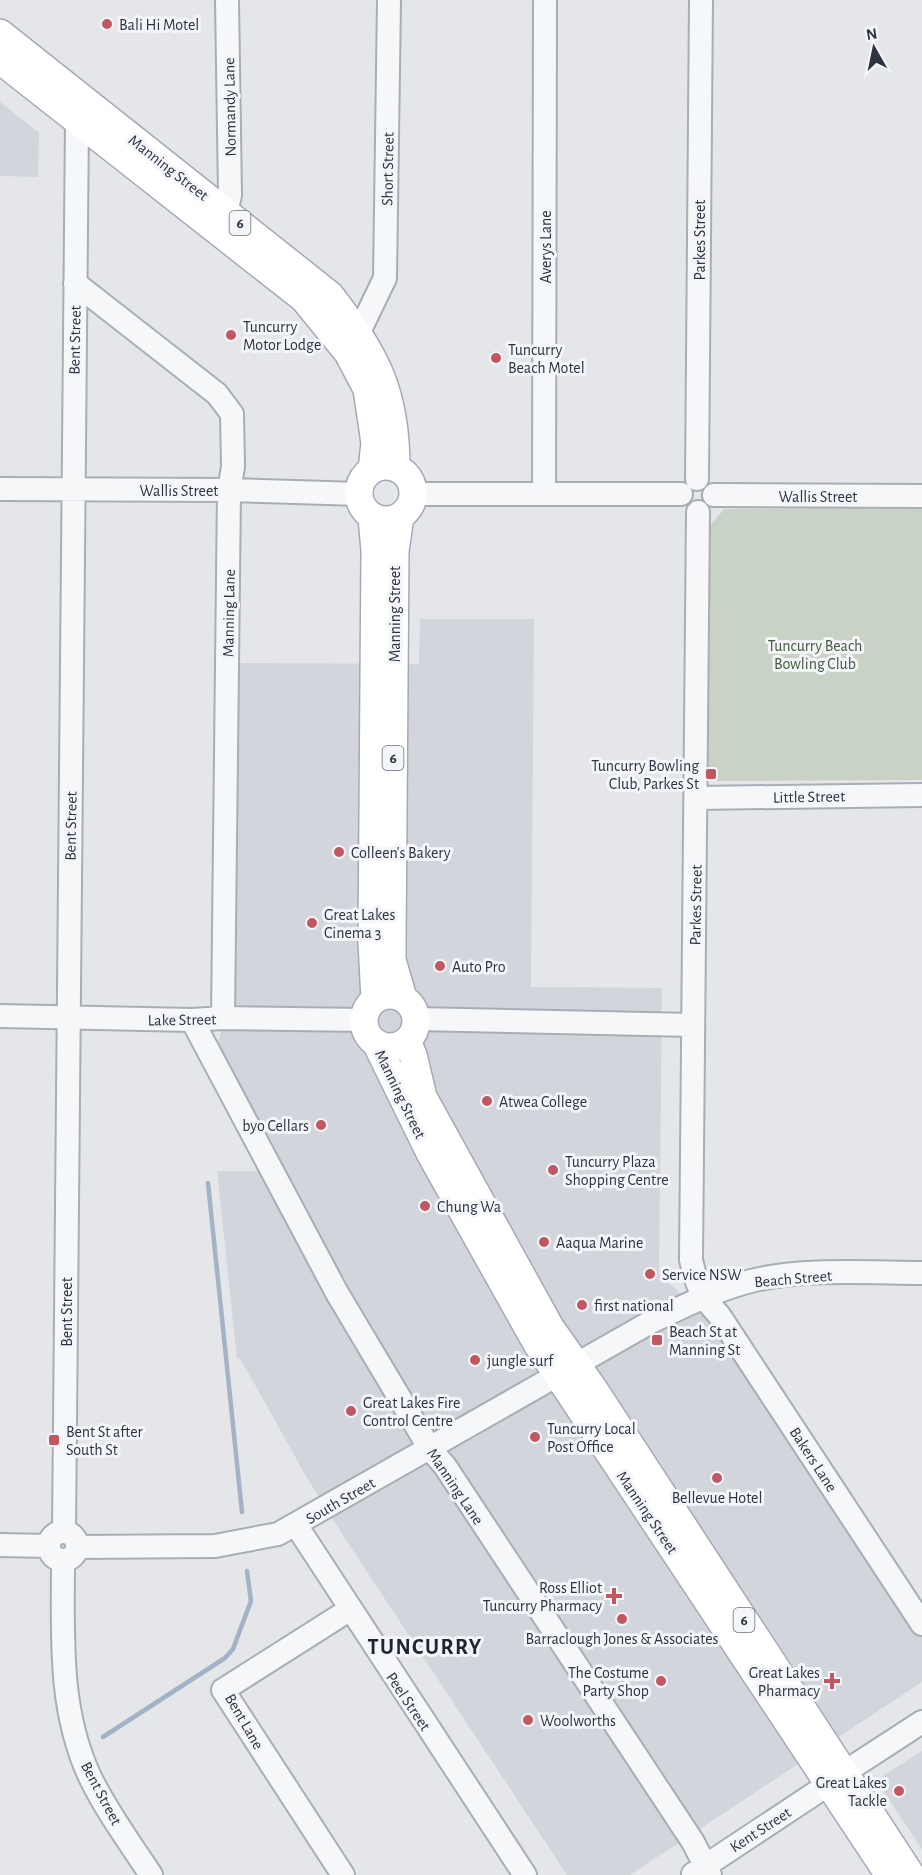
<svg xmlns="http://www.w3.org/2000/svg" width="922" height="1875" font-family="'Alegreya Sans',sans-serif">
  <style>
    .built { fill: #d2d5dc }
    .green { fill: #c8d3c6 }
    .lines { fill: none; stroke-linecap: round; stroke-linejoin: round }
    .stream { stroke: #a3b2c6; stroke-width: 4.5 }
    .minor-casing { stroke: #a9adb4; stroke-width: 26 }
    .major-casing { stroke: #a4aab5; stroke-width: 30 }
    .minor { stroke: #f6f7f9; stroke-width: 22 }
    .major { stroke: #fff; stroke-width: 27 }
    .poi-dot { fill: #c15761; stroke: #f3f5f8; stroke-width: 2 }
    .labels { text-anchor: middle; stroke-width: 6; stroke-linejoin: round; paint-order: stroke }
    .shield { fill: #f3f5f8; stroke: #686d78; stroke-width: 1.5 }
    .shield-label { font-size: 15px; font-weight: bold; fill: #2d3341 }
    .poi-label { font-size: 16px; fill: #2d3341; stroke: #f3f5f8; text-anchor: start }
    .street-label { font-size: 16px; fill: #2d3341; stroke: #f3f5f8 }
    .park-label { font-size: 16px; fill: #405b3c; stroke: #f3f5f8 }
    .district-label { font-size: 22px; font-weight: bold; letter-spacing: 1.5px; fill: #1f2432; stroke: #f3f5f8 }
  </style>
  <rect width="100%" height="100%" fill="#e4e6ea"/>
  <path class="built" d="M0 102 39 133 38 177 0 176Z
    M420 619H534L531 987 662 988 659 1274 716 1326 922 1637V1682L630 1875H567L344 1537 307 1478 240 1358 237 1359 217 1171H265L215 1054 234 985 236 663 419 664Z
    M922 1751V1849L876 1780Z"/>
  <path class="green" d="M922 508V780L708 781V528L724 509Z"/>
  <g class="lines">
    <path class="stream" d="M208 1183 242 1512
      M103 1737 225 1658 233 1649 251 1601 247 1571"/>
    <g class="minor-casing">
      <path id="minor" d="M226 213 230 195 227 0
        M75 283 217 394 232 414 233 467 229 490 223 1018
        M359 332 385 278 389 0
        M697 479 701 0
        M0 489 229 490 359 494
        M413 494H681
        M544 494 545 0
        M714 495 922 496
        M698 512C697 761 692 1010 691 1260 697 1286 700 1295 719 1315L922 1624
        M697 798 922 795
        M0 1016 192 1020 223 1018 364 1020
        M416 1019 693 1025
        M192 1020 337 1293 430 1449 445 1466 693 1842 710 1875
        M296 1525 525 1875
        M49 1546a14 14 0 1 1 28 0a14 14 0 1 1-28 0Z
        M64 1532 77 121
        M0 1545 49 1546
        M77 1547 215 1546 278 1534 649 1323C682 1307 715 1290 751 1281 801 1268 871 1273 922 1273
        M63 1560C63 1634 58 1709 90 1777 107 1812 130 1843 151 1875
        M845 1772 922 1722
        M693 1874 829 1784
        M343 1875 223 1690 349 1610"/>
    </g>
    <g class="major-casing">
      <path id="major" d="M0 33 330 295C376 354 396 392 396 468
        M0 60 304 299 348 353 367 389 375 443 372 470
        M359 493a27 27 0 1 1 54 0a27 27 0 1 1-54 0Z
        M400 516 395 551 392 943V960L403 998
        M372 517 375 551 372 942 375 1000
        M364 1021a26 26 0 1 1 52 0a26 26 0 1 1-52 0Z
        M407 1041 413 1055 423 1097 550 1327 593 1388 911 1875
        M376 1043 431 1155 537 1344 889 1875"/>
    </g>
    <use href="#minor" class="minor"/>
    <use href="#major" class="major"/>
  </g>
  <g class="poi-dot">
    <circle cx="107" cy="24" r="6"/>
    <circle cx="231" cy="335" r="6"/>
    <circle cx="496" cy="358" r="6"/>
    <rect x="705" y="768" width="12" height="12" rx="3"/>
    <circle cx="339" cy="852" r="6"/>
    <circle cx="312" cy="923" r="6"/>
    <circle cx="440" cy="966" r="6"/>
    <circle cx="487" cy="1101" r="6"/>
    <circle cx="321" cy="1125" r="6"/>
    <circle cx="553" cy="1170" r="6"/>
    <circle cx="425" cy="1206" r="6"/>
    <circle cx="544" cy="1242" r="6"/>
    <circle cx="650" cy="1274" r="6"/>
    <circle cx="582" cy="1305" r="6"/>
    <rect x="651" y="1334" width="12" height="12" rx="3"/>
    <circle cx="475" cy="1360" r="6"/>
    <circle cx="351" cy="1411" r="6"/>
    <circle cx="535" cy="1437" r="6"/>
    <rect x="48" y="1434" width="12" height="12" rx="3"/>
    <circle cx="717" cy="1478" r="6"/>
    <path d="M611 1587h6v6h6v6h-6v6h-6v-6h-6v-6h6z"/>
    <circle cx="622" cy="1619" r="6"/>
    <circle cx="661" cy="1681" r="6"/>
    <path d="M829 1672h6v6h6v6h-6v6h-6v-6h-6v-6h6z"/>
    <circle cx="528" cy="1720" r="6"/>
    <circle cx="899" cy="1791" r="6"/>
  </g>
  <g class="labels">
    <g class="shield">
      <rect x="229.5" y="211" width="21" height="24" rx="4.5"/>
      <rect x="382.5" y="746" width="21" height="24" rx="4.5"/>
      <rect x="733.5" y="1608" width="21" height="24" rx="4.5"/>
    </g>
    <g class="shield-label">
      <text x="240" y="228">6</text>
      <text x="393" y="763">6</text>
      <text x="744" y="1625">6</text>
    </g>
    <g class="poi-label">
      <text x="119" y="30">Bali Hi Motel</text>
      <text x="243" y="332">Tuncurry<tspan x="243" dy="18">Motor Lodge</tspan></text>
      <text x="508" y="355">Tuncurry<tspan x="508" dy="18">Beach Motel</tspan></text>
      <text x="699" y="771" text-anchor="end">Tuncurry Bowling<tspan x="699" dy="18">Club, Parkes St</tspan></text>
      <text x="351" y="858">Colleen's Bakery</text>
      <text x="324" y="920">Great Lakes<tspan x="324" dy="18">Cinema 3</tspan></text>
      <text x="452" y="972">Auto Pro</text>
      <text x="499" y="1107">Atwea College</text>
      <text x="309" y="1131" text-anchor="end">byo Cellars</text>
      <text x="565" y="1167">Tuncurry Plaza<tspan x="565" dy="18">Shopping Centre</tspan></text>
      <text x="437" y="1212">Chung Wa</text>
      <text x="556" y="1248">Aaqua Marine</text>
      <text x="662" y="1280">Service NSW</text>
      <text x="594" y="1311">first national</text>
      <text x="669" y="1337">Beach St at<tspan x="669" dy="18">Manning St</tspan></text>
      <text x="487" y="1366">jungle surf</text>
      <text x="363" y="1408">Great Lakes Fire<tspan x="363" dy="18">Control Centre</tspan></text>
      <text x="547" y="1434">Tuncurry Local<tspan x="547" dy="18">Post Office</tspan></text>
      <text x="66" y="1437">Bent St after<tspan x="66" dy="18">South St</tspan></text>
      <text x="717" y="1503" text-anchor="middle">Bellevue Hotel</text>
      <text x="602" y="1593" text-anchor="end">Ross Elliot<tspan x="602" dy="18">Tuncurry Pharmacy</tspan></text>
      <text x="622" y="1644" text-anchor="middle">Barraclough Jones &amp; Associates</text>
      <text x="649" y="1678" text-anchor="end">The Costume<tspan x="649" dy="18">Party Shop</tspan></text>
      <text x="820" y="1678" text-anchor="end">Great Lakes<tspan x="820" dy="18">Pharmacy</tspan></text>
      <text x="540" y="1726">Woolworths</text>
      <text x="887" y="1788" text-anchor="end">Great Lakes<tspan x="887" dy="18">Tackle</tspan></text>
    </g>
    <g class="street-label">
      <text transform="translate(229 107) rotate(-91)" y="6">Normandy Lane</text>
      <text transform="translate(169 167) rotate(38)" y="6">Manning Street</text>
      <text transform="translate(387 169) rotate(-89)" y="6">Short Street</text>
      <text transform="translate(699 240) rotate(-90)" y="6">Parkes Street</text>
      <text transform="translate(545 247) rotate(-90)" y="6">Averys Lane</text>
      <text transform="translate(74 340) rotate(-89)" y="6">Bent Street</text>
      <text x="179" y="496">Wallis Street</text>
      <text x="818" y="502">Wallis Street</text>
      <text transform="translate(228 613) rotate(-89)" y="6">Manning Lane</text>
      <text transform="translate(394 614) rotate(-90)" y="6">Manning Street</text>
      <text transform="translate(809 796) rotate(-1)" y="6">Little Street</text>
      <text transform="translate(70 826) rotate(-89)" y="6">Bent Street</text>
      <text transform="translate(695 905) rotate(-89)" y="6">Parkes Street</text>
      <text transform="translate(182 1019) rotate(-1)" y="6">Lake Street</text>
      <text transform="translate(401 1094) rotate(64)" y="6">Manning Street</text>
      <text transform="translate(793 1278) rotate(-5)" y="6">Beach Street</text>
      <text transform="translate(66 1312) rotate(-90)" y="6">Bent Street</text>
      <text transform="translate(814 1459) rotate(57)" y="6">Bakers Lane</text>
      <text transform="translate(456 1486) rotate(56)" y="6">Manning Lane</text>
      <text transform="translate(340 1500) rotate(-30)" y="6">South Street</text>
      <text transform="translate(648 1512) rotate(56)" y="6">Manning Street</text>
      <text transform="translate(409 1701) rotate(56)" y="6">Peel Street</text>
      <text transform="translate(245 1721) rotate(60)" y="6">Bent Lane</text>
      <text transform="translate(102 1793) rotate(62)" y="6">Bent Street</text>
      <text transform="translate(760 1829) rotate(-33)" y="6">Kent Street</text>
    </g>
    <g class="park-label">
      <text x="815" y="651">Tuncurry Beach<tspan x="815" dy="18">Bowling Club</tspan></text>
    </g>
    <g class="district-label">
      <text x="425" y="1654">TUNCURRY</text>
    </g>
  </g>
  <g transform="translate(874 48) rotate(351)" stroke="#f3f5f8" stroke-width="4.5" paint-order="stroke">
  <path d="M0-4.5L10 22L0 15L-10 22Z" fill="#2d3341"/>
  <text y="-9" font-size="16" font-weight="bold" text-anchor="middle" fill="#2d3341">N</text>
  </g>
</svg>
